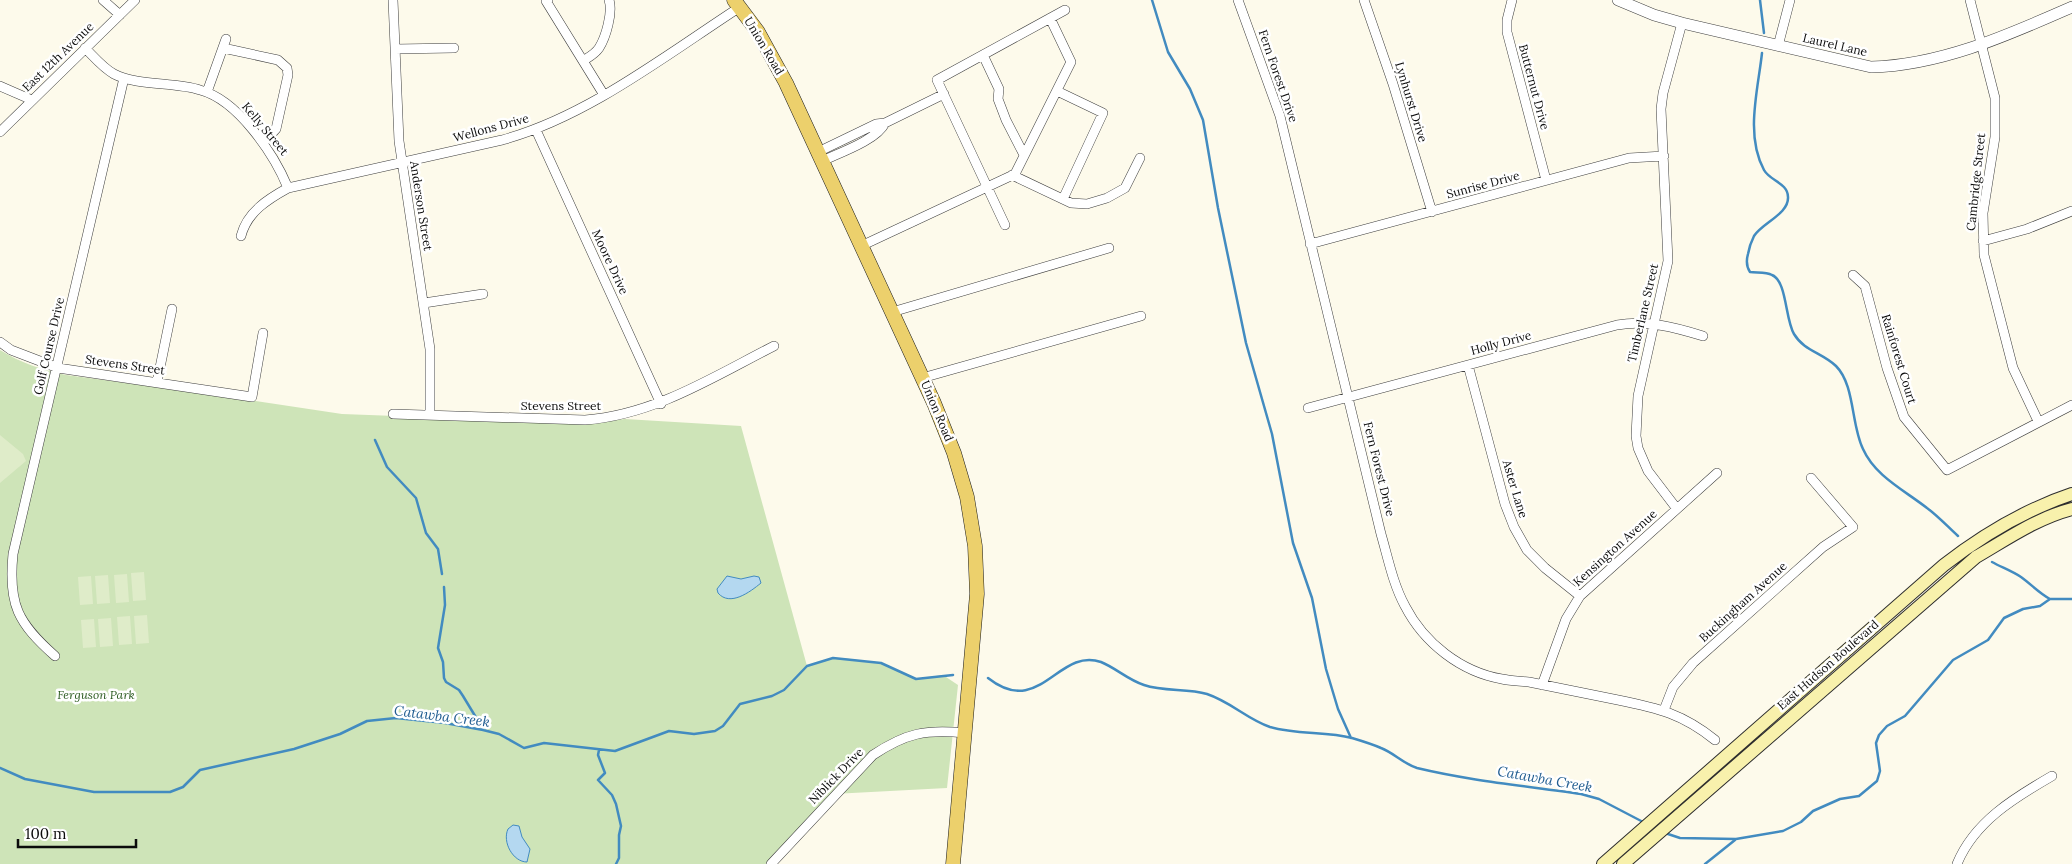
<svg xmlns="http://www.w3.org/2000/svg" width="2072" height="864" font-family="Lora,serif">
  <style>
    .green { fill: #cee4b8 }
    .pitch { fill: #dfecc9 }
    .water { fill: #b4d8f0; stroke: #428bc0 }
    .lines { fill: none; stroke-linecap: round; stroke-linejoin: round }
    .stream { stroke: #428bc0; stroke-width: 2.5 }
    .minor-casing { stroke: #3e3e3e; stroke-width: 10 }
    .tertiary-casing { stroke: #3e3e3e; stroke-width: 12 }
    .secondary-casing { stroke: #2d2d2d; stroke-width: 14 }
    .primary-casing { stroke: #1c1c1c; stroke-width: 15 }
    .minor { stroke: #fff; stroke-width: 9 }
    .tertiary { stroke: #fff; stroke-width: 11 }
    .secondary { stroke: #f8f1ac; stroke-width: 12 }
    .primary { stroke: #ecd06c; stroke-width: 14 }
    .labels { text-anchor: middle; stroke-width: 5; stroke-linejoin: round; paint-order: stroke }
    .street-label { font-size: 12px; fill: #0b0b0b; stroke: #fff }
    .park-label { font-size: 12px; font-style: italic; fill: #2d5c22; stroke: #fff }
    .water-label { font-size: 14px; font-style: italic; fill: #215d91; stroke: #fff }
  </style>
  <rect width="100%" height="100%" fill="#fdfaeb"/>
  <path class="green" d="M0 350C21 363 42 370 66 375L202 393 342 414 582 423 625 419 741 426 807 666 833 658H843L881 663 915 679 943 675 958 685 947 788 833 794 768 864H0Z"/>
  <path class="pitch" d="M0 435 23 454 26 461 0 483Z
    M144 572 146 600 133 601 131 573Z
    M127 574 129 602 116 603 114 575Z
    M108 575 110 603 97 604 95 576Z
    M91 576 93 604 80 605 78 577Z
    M147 615 149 643 136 644 134 616Z
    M130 616 132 644 119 645 117 617Z
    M111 618 113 646 100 647 98 619Z
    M94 619 96 647 83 648 81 620Z"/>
  <path class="water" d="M727 576 741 579 754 576 759 577 761 583C750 592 730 607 718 593L717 589Z
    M513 825 519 826 522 837 530 849 527 862C513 862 502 842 508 829Z"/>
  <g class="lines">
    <path class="stream" d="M1152 0 1168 52 1190 89 1203 120 1218 208 1246 343 1272 434 1293 543 1312 598 1326 669 1338 709 1351 738
      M1760 0 1764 33
      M1762 53C1758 90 1745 135 1764 170 1770 181 1788 183 1788 197 1789 214 1762 223 1754 236 1751 242 1749 248 1748 254 1746 261 1746 266 1750 272 1757 273 1766 272 1772 275 1787 281 1785 319 1794 334 1804 351 1823 353 1836 366 1855 385 1851 425 1863 449 1875 476 1904 490 1927 508 1938 516 1948 527 1958 536
      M375 440 387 467 416 498 426 533 438 549 442 574
      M1992 562C2001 567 2012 571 2021 577 2032 585 2039 593 2050 599
      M444 587 445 605 438 648 443 662 444 678 446 682 459 690 463 696 483 729
      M988 678C1040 719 1058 647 1101 662 1116 668 1128 680 1144 685 1164 692 1187 688 1207 694 1231 702 1247 719 1270 727 1297 735 1326 731 1352 738 1362 741 1372 744 1381 748 1394 753 1404 764 1417 768 1471 781 1527 786 1581 794L1599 799 1645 823
      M599 750 598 755 605 773 598 780 612 795 616 804 621 826 619 835V858L616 864
      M0 768 25 779 94 792H170L183 787 200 770 294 749 340 734 367 721 396 718 445 723 483 730 499 734 524 748 544 743 615 751 669 731 694 734 715 731 723 726 740 704 772 696 784 690 807 666 833 658 881 663 916 679 953 675
      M1665 833 1680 838 1736 839 1783 831 1801 822 1813 811 1840 799 1859 796 1877 781 1880 771 1876 743 1879 735 1887 726 1905 716 1953 660 1988 640 2004 618 2023 609 2040 606 2050 599H2072
      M1705 864 1735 840"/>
    <g class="minor-casing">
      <path id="minor" d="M103 0 120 15
        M393 0 399 141 430 349V415
        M548 0 546 1 604 95
        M1238 0 1280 116 1381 534C1388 558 1393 584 1405 606 1424 643 1461 672 1502 679 1511 681 1520 681 1529 682 1559 688 1588 694 1618 700 1658 708 1683 714 1715 740
        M1364 0 1393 84 1432 212
        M1512 0 1507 20V32L1546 180
        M1970 0 1995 98V137L1983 213 1984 255 2013 368 2038 421
        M1778 46 1790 0
        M85 48C94 57 103 68 114 74 137 86 175 82 200 90 238 100 274 154 288 188
        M223 48 278 60 287 68 288 75 276 129 263 143
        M395 49 454 48
        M983 55 999 89 998 99 1006 120 1024 155
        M583 61C589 57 595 54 599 48 606 37 613 12 609 0
        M0 86 32 100
        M1057 91 1103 113 1063 199
        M207 92 226 39
        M536 130 661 404
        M0 132 135 0
        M818 152 876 124 885 123 944 94
        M822 161C839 153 877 140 885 123
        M1012 175 1071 203 1087 204 1107 198 1125 188 1140 158
        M1005 225 937 80 1065 10
        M241 236C247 212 268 199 288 188L502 140C587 117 666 55 740 7
        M1983 241 2027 229 2072 211
        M1310 244 1629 158 1664 156
        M861 246 1015 174 1071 62 1050 18
        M1853 275 1865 286 1887 368 1904 417 1947 470 2072 405
        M424 303 483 294
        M892 312 1109 248
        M0 342 11 350 58 368 252 397 263 333
        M1468 365 1505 504 1514 527 1527 550 1545 568 1580 596
        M922 378 1141 316
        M157 382 172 309
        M1308 408 1617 325C1647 320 1674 327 1703 336
        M393 414 585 420C654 415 713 377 774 346
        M1677 509 1648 471 1638 448 1636 436 1638 396 1668 261 1661 109 1663 93 1682 23
        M55 656C18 623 8 605 13 554L124 78
        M1542 685 1566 619 1580 596 1717 473
        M1664 710 1673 687 1693 663 1823 547 1853 527 1811 478
        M771 864 873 755C906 733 926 729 965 733
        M1957 864C1974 822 2014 798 2052 776"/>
    </g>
    <g class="tertiary-casing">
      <path id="tertiary" d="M1618 0 1654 15 1682 23 1871 67C1942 65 2008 35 2072 7"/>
    </g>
    <g class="secondary-casing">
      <path id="secondary" d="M1603 864 1944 565C1984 534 2024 510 2072 494
        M1623 864 1976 557C2007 539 2037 518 2072 509"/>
    </g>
    <g class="primary-casing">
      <path id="primary" d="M734 0 758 32 786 83 934 403 954 453 967 497 975 546 977 594 953 864"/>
    </g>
    <use href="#minor" class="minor"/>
    <use href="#tertiary" class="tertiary"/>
    <use href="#secondary" class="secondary"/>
    <use href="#primary" class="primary"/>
  </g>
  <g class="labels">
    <g class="street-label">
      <text transform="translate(1835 45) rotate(13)" y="4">Laurel Lane</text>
      <text transform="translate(764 46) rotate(59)" y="4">Union Road</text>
      <text transform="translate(58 57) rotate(-44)" y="4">East 12th Avenue</text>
      <text transform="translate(1278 76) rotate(71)" y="4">Fern Forest Drive</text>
      <text transform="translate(1534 87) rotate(75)" y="4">Butternut Drive</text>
      <text transform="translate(1411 102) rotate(73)" y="4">Lynhurst Drive</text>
      <text transform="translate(491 128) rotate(-15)" y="4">Wellons Drive</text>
      <text transform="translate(265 129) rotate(50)" y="4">Kelly Street</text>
      <text transform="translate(1976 182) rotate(-84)" y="4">Cambridge Street</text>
      <text transform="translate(1483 185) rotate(-15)" y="4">Sunrise Drive</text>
      <text transform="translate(421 206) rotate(81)" y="4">Anderson Street</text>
      <text transform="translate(610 262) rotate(65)" y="4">Moore Drive</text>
      <text transform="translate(1643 313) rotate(-77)" y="4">Timberlane Street</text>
      <text transform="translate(1501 343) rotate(-15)" y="4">Holly Drive</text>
      <text transform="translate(49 346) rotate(-77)" y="4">Golf Course Drive</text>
      <text transform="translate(1899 359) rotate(73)" y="4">Rainforest Court</text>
      <text transform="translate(125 365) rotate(8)" y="4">Stevens Street</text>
      <text x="561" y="410">Stevens Street</text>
      <text transform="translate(937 411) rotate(67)" y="4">Union Road</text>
      <text transform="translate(1379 469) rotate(76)" y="4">Fern Forest Drive</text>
      <text transform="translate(1515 489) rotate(73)" y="4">Aster Lane</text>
      <text transform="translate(1615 548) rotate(-42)" y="4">Kensington Avenue</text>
      <text transform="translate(1743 602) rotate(-42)" y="4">Buckingham Avenue</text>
      <text transform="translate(1828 665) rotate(-41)" y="4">East Hudson Boulevard</text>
      <text transform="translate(836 776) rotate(-46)" y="4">Niblick Drive</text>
    </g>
    <g class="park-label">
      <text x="96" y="699">Ferguson Park</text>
    </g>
    <g class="water-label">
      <text transform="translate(442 716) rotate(7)" y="5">Catawba Creek</text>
      <text transform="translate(1545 779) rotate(10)" y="5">Catawba Creek</text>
    </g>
  </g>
  <path d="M18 839v8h118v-8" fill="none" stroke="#0b0b0b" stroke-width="2.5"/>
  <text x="25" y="839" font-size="15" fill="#0b0b0b" stroke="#ffffff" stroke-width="4" paint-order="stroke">100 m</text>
</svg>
